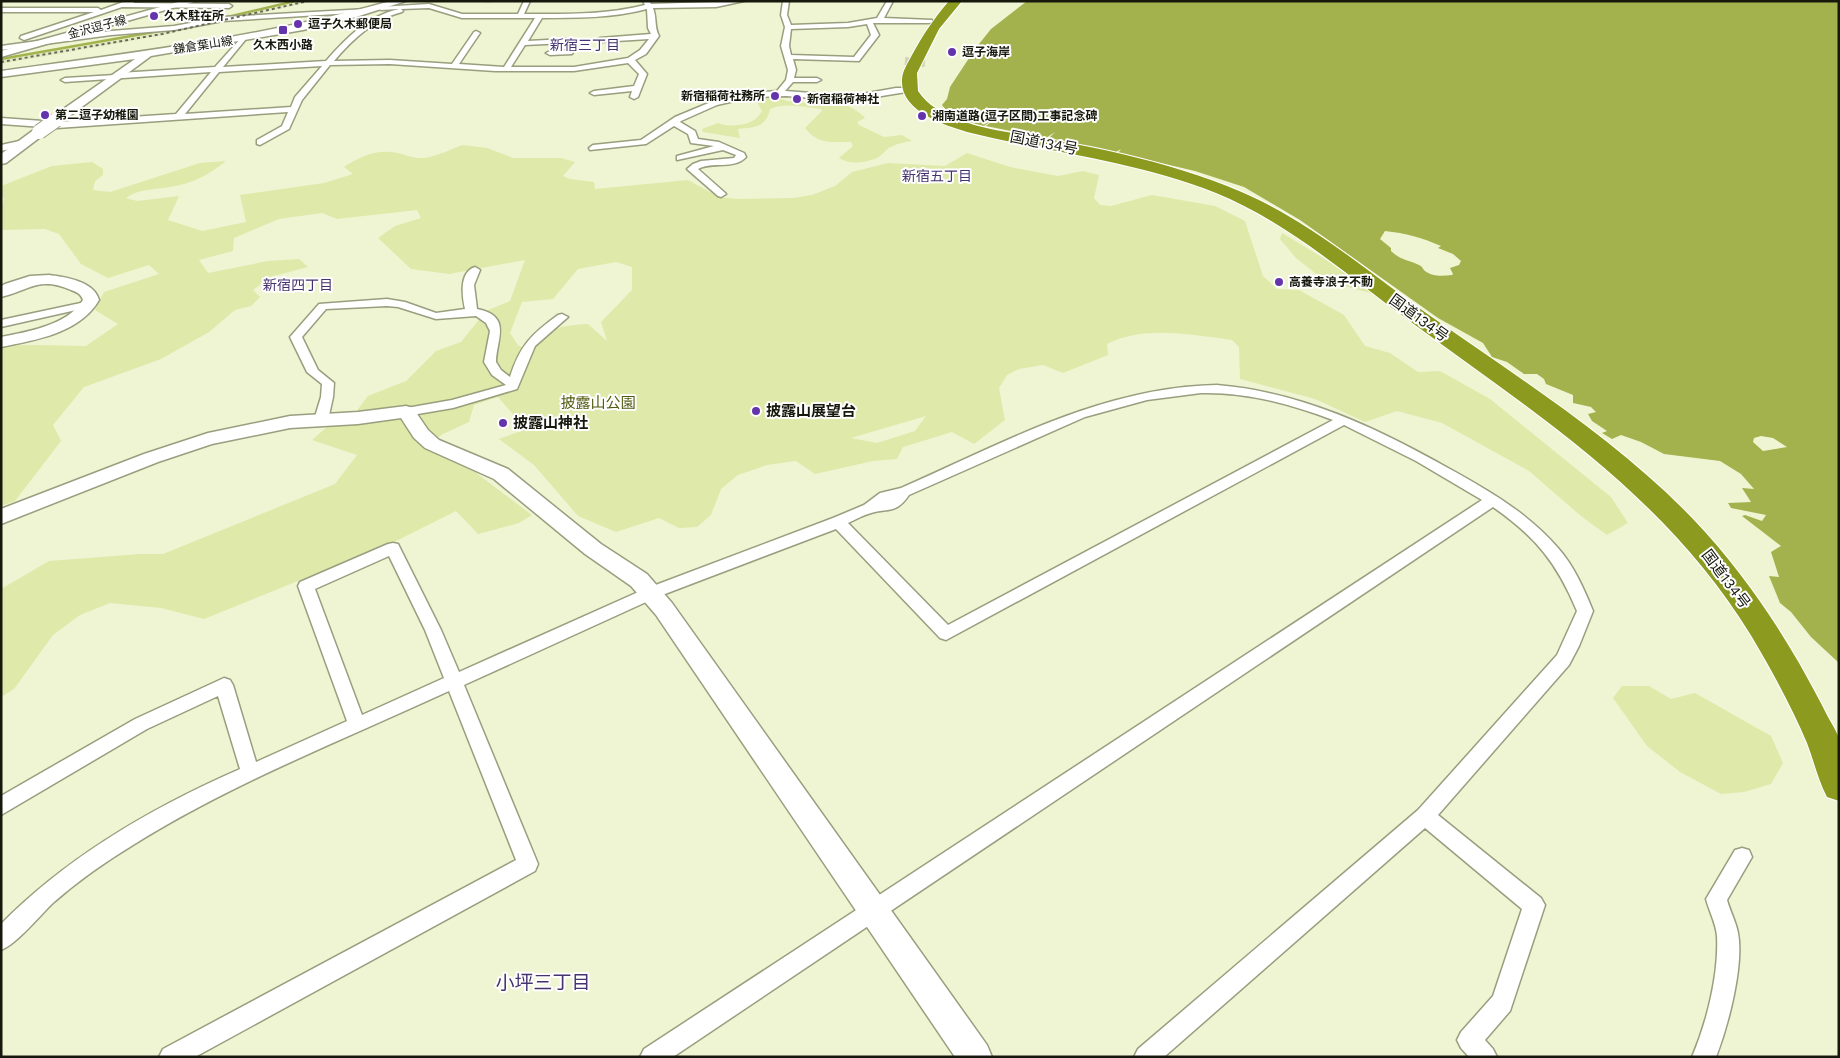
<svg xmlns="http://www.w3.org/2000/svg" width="1840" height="1058" font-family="'Work Sans','Noto Sans JP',sans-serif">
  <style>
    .built { fill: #e3ebc2 }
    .green { fill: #dee9aa; fill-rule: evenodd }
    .water { fill: #a4b24e; fill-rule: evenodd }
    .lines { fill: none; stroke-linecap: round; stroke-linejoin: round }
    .stream { stroke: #a4b24e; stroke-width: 2.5 }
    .street-tunnel { stroke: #ced4b5; stroke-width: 8; stroke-dasharray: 8 4; stroke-linecap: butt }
    .street-casing { stroke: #989e7e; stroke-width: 3 }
    .secondary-casing { stroke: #989e7e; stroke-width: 3 }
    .highway-casing { stroke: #fff; stroke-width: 2 }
    .street { fill: #fff; fill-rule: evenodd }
    .secondary { fill: #fff; fill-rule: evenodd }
    .highway { fill: #8c9a1f; fill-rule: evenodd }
    .rail { stroke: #666a56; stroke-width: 2; stroke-dasharray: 3 3; stroke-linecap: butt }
    .secondary-bridge-casing { stroke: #989e7e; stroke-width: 16; stroke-linecap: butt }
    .secondary-bridge { stroke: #fff; stroke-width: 14 }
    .poi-dot { fill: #6334ac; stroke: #fefefe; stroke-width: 2 }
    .labels { text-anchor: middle; stroke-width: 4; stroke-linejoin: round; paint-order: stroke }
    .far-poi-label { font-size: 12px; font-weight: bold; fill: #16180c; stroke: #fefefe; text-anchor: start }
    .far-street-label { font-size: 12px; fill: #16180c; stroke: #fefefe }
    .far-neighbourhood-label { font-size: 14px; fill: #45326e; stroke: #fefefe }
    .street-label { font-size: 15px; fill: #16180c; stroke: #fefefe }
    .park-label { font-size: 15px; fill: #535c13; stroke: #fefefe }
    .poi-label { font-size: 15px; font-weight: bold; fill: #16180c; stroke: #fefefe; text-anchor: start }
    .near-neighbourhood-label { font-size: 19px; fill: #45326e; stroke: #fefefe }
  </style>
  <rect width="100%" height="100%" fill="#eff5d3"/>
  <path class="built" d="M298 1H313L164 35 1 64V60L162 32Z"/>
  <path class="green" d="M769 95 787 101 806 103 842 101C849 108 860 111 865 118L857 122 859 125 884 137 902 135 912 141C906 142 899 143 893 146 886 148 883 155 877 158 866 163 849 165 839 158L853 146 851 142C832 142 818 145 805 128L822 111 821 109C805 107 785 102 770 109 766 128 754 127 738 129L740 138 703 132 702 129 718 123C726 127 746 126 754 120 757 118 760 114 762 111L754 97Z
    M462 145 487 148 513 158H561L575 162 563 176 570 179 594 182 595 189 688 180 719 197 736 199 793 198 812 195 835 186 852 172 888 163 945 166 967 153 1010 167 1058 176 1083 171 1099 175 1094 198 1100 205 1111 206 1152 195 1215 206 1245 221 1263 276 1277 289 1299 290 1344 315 1365 346 1390 353 1418 372 1440 371 1490 399 1611 497 1628 523 1607 535 1581 516 1529 471 1442 423 1397 411 1365 422 1315 399 1240 379 1239 347 1232 340C1191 335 1145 325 1107 344L1108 355 1063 373 1043 365 1019 369 1007 375 999 388 1005 420 974 444 952 432 903 447 897 459 873 461 815 474 796 461 767 465 738 475 721 489 711 515 697 527 679 528 659 518 616 532 578 516 534 465 499 439 526 429 498 397 474 405 469 422 443 434 423 448 475 472 532 515 519 523 478 534 456 511 394 542 204 619 161 608 110 603 80 615 53 635 14 689 1 697V589L49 561 140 554H163L335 484 357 455 312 440 328 426 355 413 368 396 406 381 436 351 461 342 486 311 510 301 525 260 449 274 411 269 378 238 395 226 421 218 417 210 337 219 322 213 279 219 234 238 233 251 199 260 208 273 268 261 299 259 308 267 270 277 253 290 260 297 251 306 235 310 209 332 161 359 84 387 53 425 61 441 15 501 1 506V346L33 345 86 346 118 324 95 310 104 292 159 274 149 265 108 278 81 264 59 234 45 229 1 230V208L4 198 1 196V186L52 166 92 162 103 169V175L95 181 93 190 110 192 200 163 226 161C210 174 192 184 170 187 154 190 140 188 126 198L137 201 179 196 168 220 202 231 246 222 240 195 324 183 353 174 344 167C357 158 374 150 391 152 403 153 412 159 425 158 437 156 450 150 462 145ZM616 262 632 267V290L601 322 607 341 588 324C565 325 538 328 531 354L518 345 510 333 522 302 553 299 578 269ZM926 416 915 431 877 443 851 438Z
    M1282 233 1325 259 1374 294 1325 281 1296 258 1280 239Z
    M1622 686H1649L1671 699 1695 693 1771 736 1783 763 1771 784 1744 792 1721 794 1680 772 1647 746 1613 698Z"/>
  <path class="water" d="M1027 1H1839V663L1811 637 1791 612 1780 603 1769 576 1779 577 1771 552 1781 546 1742 516 1745 515 1762 521 1766 515 1731 508 1728 503 1751 502 1742 488 1754 489 1741 474 1720 461 1664 454 1641 442 1621 435 1612 439 1602 433 1607 431 1592 421 1588 414 1596 412 1591 407 1573 403V395L1546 384 1544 379 1537 374H1524L1507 362 1492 357 1483 343 1438 318 1300 220 1244 187 1195 171 1118 153 1121 149 1116 152 1048 139 1055 132 1046 138 986 126 1002 113 984 126C969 122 951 118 942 105L947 99 950 87 975 49 991 29ZM1385 231C1405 233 1423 238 1441 246L1438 248 1453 254 1461 261 1459 265 1450 268 1453 274 1452 275C1443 276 1433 277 1425 271 1422 268 1423 267 1419 265 1409 260 1400 260 1391 251V248L1380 239ZM1761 436 1773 438 1787 447 1763 451 1753 442 1754 438Z"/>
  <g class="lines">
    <path class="stream" d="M487 1H489
      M223 18 295 1
      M1 59 171 29"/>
    <path class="street-tunnel" d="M905 61 925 63"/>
    <g class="street-casing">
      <path id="street" d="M126 1H136L133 3 229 4 232 6 229 8 122 7 24 40 20 38 21 36 94 12H1V8H98L101 10Z
        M524 1H530L524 14C565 14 606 15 645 5L643 1H649L651 4 744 1 716 7 653 8C657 18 654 27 659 36L646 54 635 60 647 74 638 97 634 99 630 97 632 91 594 95 590 93 594 91 634 86 639 74 628 63 574 71H495L390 64 330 65 302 100 289 129 260 145 257 144V140L282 126 288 112 57 128 1 124V118L57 122 176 114 211 72 65 82 61 80 65 78 115 75 119 73 215 67 242 37 246 39 223 67 326 61C346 38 368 16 399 9L381 10 379 9V7L429 4 462 14H518ZM429 8 462 18H535L504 67 459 64 480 33 476 31 474 32 452 64 390 60 334 61C353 39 374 19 402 12L403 11 401 9ZM647 9 648 28 651 34 600 38 596 40 600 42 649 39 640 50 628 58 574 67H511L525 45 566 43 570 41 566 39 528 41 542 18C578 18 612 18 647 9ZM322 66 295 97 291 107 185 114 219 72Z
        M783 1H789L787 15 791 25 848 23 877 18 887 1H893L884 18 932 20V22L930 23H873L879 35 859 61 793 59 796 70 794 78H817L821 80 817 82H793L785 91 851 96 896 88H906V92L851 101 786 96 752 97 717 105 681 121 680 122 695 131 698 139 719 142 744 153 746 157C734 170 712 161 698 169L724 192 726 194 721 197 718 196 687 169 693 164 701 161 734 158 736 155 723 150 677 160V156L714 146 691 143 688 134 674 126 646 144 590 150 589 148 593 145 641 140 675 117 711 102 739 94 777 91 786 80 788 70 781 46 785 27 781 15ZM867 24 871 35 854 57 791 55 789 46 791 29 848 27Z
        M367 9 369 10V12L223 21 174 30 111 35 1 50V46L111 31 174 26 223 17Z
        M569 50 573 52 572 54 550 55 546 53 550 51Z
        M24 140 28 143 27 145 1 151V145Z
        M475 267 480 270 474 285 477 309C513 316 496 340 496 362L501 370 510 377C520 345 532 334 558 315L562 314 568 317 535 346 517 389 453 408 406 416 401 415 399 412 401 409 452 400 506 385 492 375 484 362 490 331 486 323 476 316 436 319 398 307 387 306 326 309 302 337 318 370 334 383 333 397 328 420 326 423H316L314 420 321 397 322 384 307 372 290 337 319 304 387 299 405 302 436 313 465 309C462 296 459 272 475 267Z
        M90 301 96 304 94 306 1 327V320Z
        M1217 385C1301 392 1375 427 1448 468 1488 490 1528 513 1558 548 1574 566 1584 589 1593 611L1579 646 1569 665 1438 815 1541 898 1545 905 1510 1011 1485 1040 1493 1049 1497 1057H1469L1461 1048 1457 1040 1461 1032 1493 996 1522 909 1425 828 1164 1057H1134L1138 1049 1418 810 1557 655 1577 611C1557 563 1536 537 1493 507L673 1057H640L644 1049 1482 500 1416 461 1344 425 946 640 940 638 836 529 657 597 464 685 538 864 535 871 195 1057H159L163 1049 516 860 449 691C343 740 232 783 133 845 105 862 78 881 54 902 40 915 17 944 1 950V924C68 856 153 807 240 769L218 696 147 729 1 815V796L135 719 224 678 230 680 233 685 256 762 347 721 298 586 300 582 388 544 393 543 398 544 441 630 459 672 645 589 833 518 864 505 880 493 901 488C1003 443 1103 387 1217 385ZM1201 393C1247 392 1290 404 1333 420L948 625 848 523C855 520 863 515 871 513 889 508 896 514 909 495L1085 417 1147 400ZM389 556 425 630 444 678 362 715 315 589Z
        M1742 848 1749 850 1752 857 1727 900C1730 911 1736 922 1738 933 1744 966 1728 1026 1716 1057H1692C1707 1022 1719 974 1717 936 1716 923 1709 911 1706 899L1735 850Z"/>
    </g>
    <g class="secondary-casing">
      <path id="secondary" d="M182 1H197L1 57V51Z
        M391 1H406L356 17 303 30 151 56 60 123H52L50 120 52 117 135 59 1 77V71C132 53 263 37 391 1Z
        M39 128 43 129 45 132 43 135 6 163 1 164V154L35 129Z
        M49 275C65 277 94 281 99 300 80 333 36 340 1 347V337C27 332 68 325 83 300 81 294 77 292 71 290 39 276 30 290 1 297V286L5 284 30 276Z
        M406 406 413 408 428 430 439 440 508 469 601 544 647 574 672 603 987 1045 992 1057H955L656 615 631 586 585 554 494 479 425 448 414 438 401 418 358 424 290 428 212 444 158 462 1 524V509L144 454 208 433 290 416 358 412Z"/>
    </g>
    <g class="highway-casing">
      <path id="highway" d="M949 1H962L939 29 917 73 918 91C941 126 1005 131 1042 138 1065 142 1087 146 1109 151 1149 160 1189 171 1227 186 1303 215 1364 269 1429 315 1520 379 1616 439 1693 519 1734 562 1769 611 1799 663 1809 681 1819 699 1828 717 1832 724 1837 732 1839 739 1840 756 1839 784 1839 801L1827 797C1818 780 1814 761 1807 743 1792 707 1772 671 1752 637 1666 496 1540 417 1411 322 1348 276 1289 223 1216 193 1136 161 1050 153 967 132 944 125 900 111 902 80 902 71 908 63 912 55 924 33 933 20 949 1Z"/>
    </g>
    <use href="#street" class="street"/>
    <use href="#secondary" class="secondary"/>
    <use href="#highway" class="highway"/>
    <path class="rail" d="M1 62 162 34 308 1"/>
    <g class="secondary-bridge-casing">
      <path id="secondary-bridge" d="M39 132 56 120"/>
    </g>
    <use href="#secondary-bridge" class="secondary-bridge"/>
  </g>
  <g class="poi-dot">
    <circle cx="154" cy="16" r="5"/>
    <circle cx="298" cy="24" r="5"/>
    <rect x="278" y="25" width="10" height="10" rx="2.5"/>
    <circle cx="952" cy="52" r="5"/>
    <circle cx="775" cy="96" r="5"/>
    <circle cx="797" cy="99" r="5"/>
    <circle cx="45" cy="115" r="5"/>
    <circle cx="922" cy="116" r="5"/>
    <circle cx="1279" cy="282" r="5"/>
    <circle cx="756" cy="411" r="5"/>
    <circle cx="503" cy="423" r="5"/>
  </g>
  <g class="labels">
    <g class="far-poi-label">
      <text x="164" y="20">久木駐在所</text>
      <text x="308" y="28">逗子久木郵便局</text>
      <text x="283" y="49" text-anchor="middle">久木西小路</text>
      <text x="962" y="56">逗子海岸</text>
      <text x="765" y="100" text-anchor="end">新宿稲荷社務所</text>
      <text x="807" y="103">新宿稲荷神社</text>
      <text x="55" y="119">第二逗子幼稚園</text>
      <text x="932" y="120">湘南道路(逗子区間)工事記念碑</text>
      <text x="1289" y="286">高養寺浪子不動</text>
    </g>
    <g class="far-street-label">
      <text transform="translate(97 27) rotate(-15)" y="4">金沢逗子線</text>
      <text transform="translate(203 45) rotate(-9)" y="4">鎌倉葉山線</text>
    </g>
    <g class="far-neighbourhood-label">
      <text x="585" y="50">新宿三丁目</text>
      <text x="937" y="181">新宿五丁目</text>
      <text x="298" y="290">新宿四丁目</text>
    </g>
    <g class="street-label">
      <text transform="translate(1044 143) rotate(11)" y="5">国道134号</text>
      <text transform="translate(1419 318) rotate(36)" y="5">国道134号</text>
      <text transform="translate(1726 579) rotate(53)" y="5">国道134号</text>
    </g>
    <g class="park-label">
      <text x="598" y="408">披露山公園</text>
    </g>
    <g class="poi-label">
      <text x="766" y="416">披露山展望台</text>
      <text x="513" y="428">披露山神社</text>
    </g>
    <g class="near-neighbourhood-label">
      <text x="543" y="989">小坪三丁目</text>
    </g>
  </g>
  <rect width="1840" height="1058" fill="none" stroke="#16180c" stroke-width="5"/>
</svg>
